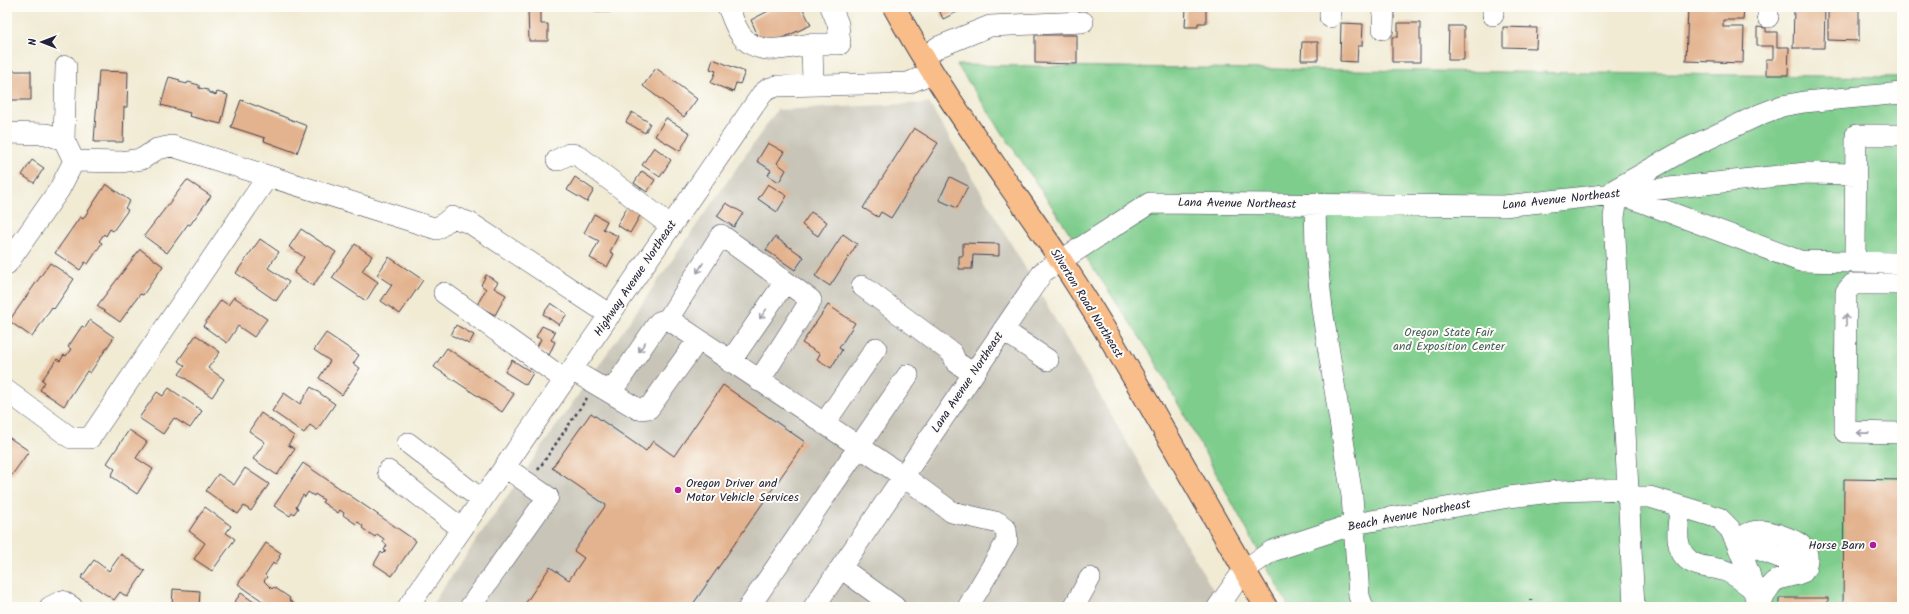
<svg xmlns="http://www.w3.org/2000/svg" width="1909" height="614" font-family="Kalam,sans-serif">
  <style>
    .industrial { fill: #c8c4b8 }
    .green { fill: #7fcd8d; stroke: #507864 }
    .building { fill: #e3b38f }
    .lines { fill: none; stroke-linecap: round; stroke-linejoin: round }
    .minor-casing { stroke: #414052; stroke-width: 22 }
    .major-casing { stroke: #414052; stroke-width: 24 }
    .path { stroke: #414052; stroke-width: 2.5; stroke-dasharray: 3 3; stroke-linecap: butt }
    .minor { stroke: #fff; stroke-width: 21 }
    .major { stroke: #f8bd89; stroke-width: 22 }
    .oneway { stroke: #9c9ca7 }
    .poi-dot { fill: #b5179e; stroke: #fdfcf7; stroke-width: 1.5 }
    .labels { text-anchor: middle; stroke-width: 4; stroke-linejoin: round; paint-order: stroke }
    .street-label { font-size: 12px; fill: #22223b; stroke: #fdfcf7 }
    .park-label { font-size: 12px; fill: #435e58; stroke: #fdfcf7 }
    .poi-label { font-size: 12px; fill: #22223b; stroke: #fdfcf7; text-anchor: start }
  </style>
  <rect width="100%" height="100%" fill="#fdfcf7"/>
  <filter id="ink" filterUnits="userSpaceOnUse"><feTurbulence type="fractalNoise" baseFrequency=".025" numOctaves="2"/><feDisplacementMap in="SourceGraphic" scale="8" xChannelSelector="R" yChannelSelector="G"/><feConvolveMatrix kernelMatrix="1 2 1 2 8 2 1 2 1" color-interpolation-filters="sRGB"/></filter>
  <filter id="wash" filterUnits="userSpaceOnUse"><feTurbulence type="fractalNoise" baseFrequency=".012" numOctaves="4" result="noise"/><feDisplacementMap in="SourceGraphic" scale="16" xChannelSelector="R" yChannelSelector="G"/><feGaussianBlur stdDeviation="0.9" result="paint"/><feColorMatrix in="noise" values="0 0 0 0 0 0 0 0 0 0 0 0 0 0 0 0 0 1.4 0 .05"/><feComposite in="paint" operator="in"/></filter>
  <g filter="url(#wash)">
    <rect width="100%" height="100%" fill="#f1ebd4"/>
    <path class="industrial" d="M929 103 1223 607H430L777 110Z"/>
    <path class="green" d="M957 65 1902 77V607H1289L1151 354Z"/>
    <g id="blocks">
      <path class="building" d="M594 7H610V12H594Z
        M776 7H802L811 25 763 47 751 20Z
        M938 7H967L943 19Z
        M1186 7H1206V23H1198V27H1185Z
        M1342 7H1360V9L1342 10Z
        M1688 7H1744L1743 20H1723V27H1744L1743 63 1686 61Z
        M1807 7H1825L1824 48H1793L1794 9H1807Z
        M1828 7H1859V41L1828 40Z
        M528 9H541V24H548V41H529Z
        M1341 23 1363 24 1362 46H1358L1357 62 1340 61Z
        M1398 23H1420V62H1392V37H1398Z
        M1449 26H1464V60H1448Z
        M1503 27 1537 28 1536 48 1503 47Z
        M1757 27 1766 28V32H1777V47H1789L1788 75H1766V59H1773V46H1757Z
        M1035 35H1077V64L1035 63Z
        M1302 42H1318V60H1301Z
        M713 59 745 72 740 84 736 83 733 92 711 83 716 71 710 69Z
        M656 68 697 99 684 117 643 86Z
        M7 71H31V100H7Z
        M99 71 128 72 127 107H124L123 142H94Z
        M169 77 180 80 179 82 187 84 188 82 199 85V88L208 90V92L216 95 217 92 228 95 221 124 189 116 190 113 161 105Z
        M241 100 307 126 297 153 264 141 265 138 231 127Z
        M632 112 650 123 645 133 626 122Z
        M666 118 690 133 680 151 655 136Z
        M914 128 938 143 891 218 881 212 878 217 863 208Z
        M768 143 784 152 777 163 786 170 779 182 768 175 771 170 757 161Z
        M654 147 671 160 660 177 642 165Z
        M32 160 44 168 34 183 22 175Z
        M642 171 655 180 647 192 634 183Z
        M575 177 594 190 587 202 567 190Z
        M950 177 968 186 957 208 939 200Z
        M187 180 211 196 190 225 188 224 167 253 144 236Z
        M106 184 130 201 125 208 128 210 113 231 110 229 106 236 104 234 99 241 102 243 88 264 85 262 80 270 55 253 80 217 83 219Z
        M768 184 787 196 777 212 758 199Z
        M726 203 743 213 734 227 717 216Z
        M628 206 641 214 630 233 617 225Z
        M811 212 827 222 818 236 802 225Z
        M594 214 607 221 603 229 618 236 610 252 614 254 607 267 590 258 599 241 584 233Z
        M301 229 336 252 313 286 294 273 304 257 289 247Z
        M843 234 857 244 830 286 815 276Z
        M775 237 804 257 795 270 766 250Z
        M260 239 279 252 268 268 289 282 276 301 236 273Z
        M963 243 999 244V256L973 255 972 269H959V256H963Z
        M355 244 372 256 362 271 378 282 366 301 332 278Z
        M140 249 163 266 143 295 140 294 120 322 97 306Z
        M389 257 423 280 400 314 381 301 392 285 377 275Z
        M50 263 74 279 54 309 52 307 32 337 9 321Z
        M486 275 498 282 494 288 506 295 495 315 477 305 486 289 481 285Z
        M234 297 267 319 254 337 238 326 227 343 203 326 221 300 228 305Z
        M551 303 567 314 559 325 543 314Z
        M828 305 855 323 839 348 842 350 831 368 817 359 820 354 802 343Z
        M90 320 114 337 90 373 87 371 64 406 40 390 45 382 42 380 57 359 60 361 64 355 66 356 71 349 68 347 82 326 85 328Z
        M456 325 474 335 469 344 451 335Z
        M542 326 555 332 551 340 555 342 549 355 536 349 541 339 536 337Z
        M326 333 359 355 353 364 360 368 342 395 319 378 330 361 314 350Z
        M196 335 220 352 208 368 224 379 212 397 179 374 185 366 178 361Z
        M447 348 514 394 502 412 434 367Z
        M512 360 533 373 526 385 505 372Z
        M723 385 805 442 691 607H523L550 567 569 580 584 558 574 551 606 505 552 468 591 413 646 451 653 441 674 456Z
        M311 387 335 404 317 430 310 425 304 433 272 411 284 393 300 404Z
        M169 388 202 411 190 428 174 418 163 434 139 418 157 392 163 396Z
        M261 413 294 436 288 445 295 449 277 475 253 459 265 442 249 431Z
        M129 430 147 442 136 458 153 469 137 494 111 476 115 469 107 463Z
        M7 436 29 451 12 475 7 471Z
        M303 463 416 541 392 576 374 564 381 552 383 554 386 551 384 550 387 545 383 542 384 539 377 534 375 537 362 528 363 526 358 522 356 524 343 515 344 513 340 510 338 513 322 502 324 500 315 494 314 496 308 492 305 497 303 495 296 507 298 508 294 514 292 513 290 516 274 506Z
        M245 468 269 484 251 511 244 506 238 514 206 491 218 474 234 485Z
        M1844 479 1902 480V607H1843Z
        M205 507 231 526 226 533 235 539 212 571 194 559 205 543 189 531Z
        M266 543 281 553 279 556 280 557 275 565 273 563 265 575 267 577 264 581 272 589 274 587 290 598 289 600 297 606 299 604 303 607H271L238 584Z
        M121 554 145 571 127 597 120 592 114 600 81 578 94 560 109 571Z
        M173 589 200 591 199 607H172Z
        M241 593 261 607H231Z
        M1779 598H1828V607H1779Z"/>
    </g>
  </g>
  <g filter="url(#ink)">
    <use href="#blocks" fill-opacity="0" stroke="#414052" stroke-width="1"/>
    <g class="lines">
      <g class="minor-casing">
        <path id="minor" d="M728 7C732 16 735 27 741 35 758 58 788 47 812 44
          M1768 7V17
          M1493 15V7
          M1330 17V7
          M1383 29 1384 7
          M924 58 938 47 990 26 1083 22
          M813 85 812 44H840L838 24 831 7
          M7 133 46 134 64 140 74 161 59 190 7 264
          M64 140 66 66
          M557 160 569 154 577 155 671 226
          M74 161 120 162 142 159 157 149 172 146 437 229 452 217 470 223 610 315
          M1614 190 1684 150 1761 114 1782 106 1804 102 1902 93
          M1315 203 1316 251 1322 309 1352 496 1359 596 1363 607
          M1855 250 1856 135H1902
          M1902 284H1853L1846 292 1845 432 1902 433
          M862 286 952 353 956 362 973 374
          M444 293 565 380
          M668 319 903 476 952 512 999 523 1006 529 1007 541 968 607
          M1003 330 1048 360
          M730 362 785 282
          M572 370 638 409 649 408 698 340
          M606 389 616 385 659 322 668 319 721 235 811 300 759 381
          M7 391 71 438H90L268 176
          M824 424 876 348
          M408 443 482 500
          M388 471 462 529
          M1627 497H1650L1719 518 1730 529 1736 541 1749 573 1758 607
          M1681 507C1677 527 1672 557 1698 565 1708 568 1719 568 1728 572 1738 577 1746 583 1754 590
          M1736 541C1741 538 1746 533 1752 532 1761 529 1772 533 1780 535 1799 542 1815 548 1803 572 1794 576 1788 576 1779 579 1768 583 1764 598 1759 607
          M1736 541 1806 567
          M841 568 895 607
          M50 607 62 601 72 607
          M408 607 762 94 768 89 777 86 908 83 932 73
          M470 607 548 497 505 467
          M749 607 908 375
          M814 607 1043 272 1150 203 1504 206 1806 173 1856 174
          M1074 607 1090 578
          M1218 607 1244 570 1272 551 1354 524 1509 497 1559 491 1627 489
          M1634 607 1614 217 1618 193 1800 261 1902 263"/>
      </g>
      <g class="major-casing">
        <path id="major" d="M894 7C942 95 1004 176 1060 259 1134 371 1197 491 1266 607"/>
      </g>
      <path class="path" d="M538 470 587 398
        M1531 607V600"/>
      <use href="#minor" class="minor"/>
      <use href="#major" class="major"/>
    </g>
    <defs><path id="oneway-shaft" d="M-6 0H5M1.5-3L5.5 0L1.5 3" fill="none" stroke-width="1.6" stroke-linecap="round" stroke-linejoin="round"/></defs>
    <g class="oneway">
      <use href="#oneway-shaft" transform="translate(700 268) rotate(122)"/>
      <use href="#oneway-shaft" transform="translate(763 314) rotate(125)"/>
      <use href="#oneway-shaft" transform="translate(1846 320) rotate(-90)"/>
      <use href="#oneway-shaft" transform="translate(642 347) rotate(124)"/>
      <use href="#oneway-shaft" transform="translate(1863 433) rotate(-179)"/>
    </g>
  </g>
  <g class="poi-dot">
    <circle cx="678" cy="490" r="4"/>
    <circle cx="1873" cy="545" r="4"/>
  </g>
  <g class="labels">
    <g class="street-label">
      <text transform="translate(1561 199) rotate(-6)" y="4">Lana Avenue Northeast</text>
      <text transform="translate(1237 203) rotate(1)" y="4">Lana Avenue Northeast</text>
      <text transform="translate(635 278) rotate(-56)" y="4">Highway Avenue Northeast</text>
      <text transform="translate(1087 303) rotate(58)" y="4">Silverton Road Northeast</text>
      <text transform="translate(967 382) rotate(-56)" y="4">Lana Avenue Northeast</text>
      <text transform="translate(1409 515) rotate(-11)" y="4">Beach Avenue Northeast</text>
    </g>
    <g class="park-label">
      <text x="1449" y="336">Oregon State Fair<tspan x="1449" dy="14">and Exposition Center</tspan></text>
    </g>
    <g class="poi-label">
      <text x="686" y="487">Oregon Driver and<tspan x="686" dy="14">Motor Vehicle Services</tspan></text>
      <text x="1865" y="549" text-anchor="end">Horse Barn</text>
    </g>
  </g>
  <rect width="1909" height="614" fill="none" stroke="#fdfcf7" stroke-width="24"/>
  <g transform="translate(42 42) rotate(270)" stroke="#fdfcf7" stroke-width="3" paint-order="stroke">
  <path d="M0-3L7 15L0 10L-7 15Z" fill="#22223b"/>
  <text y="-6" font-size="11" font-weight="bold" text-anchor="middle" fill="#22223b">N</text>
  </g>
</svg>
